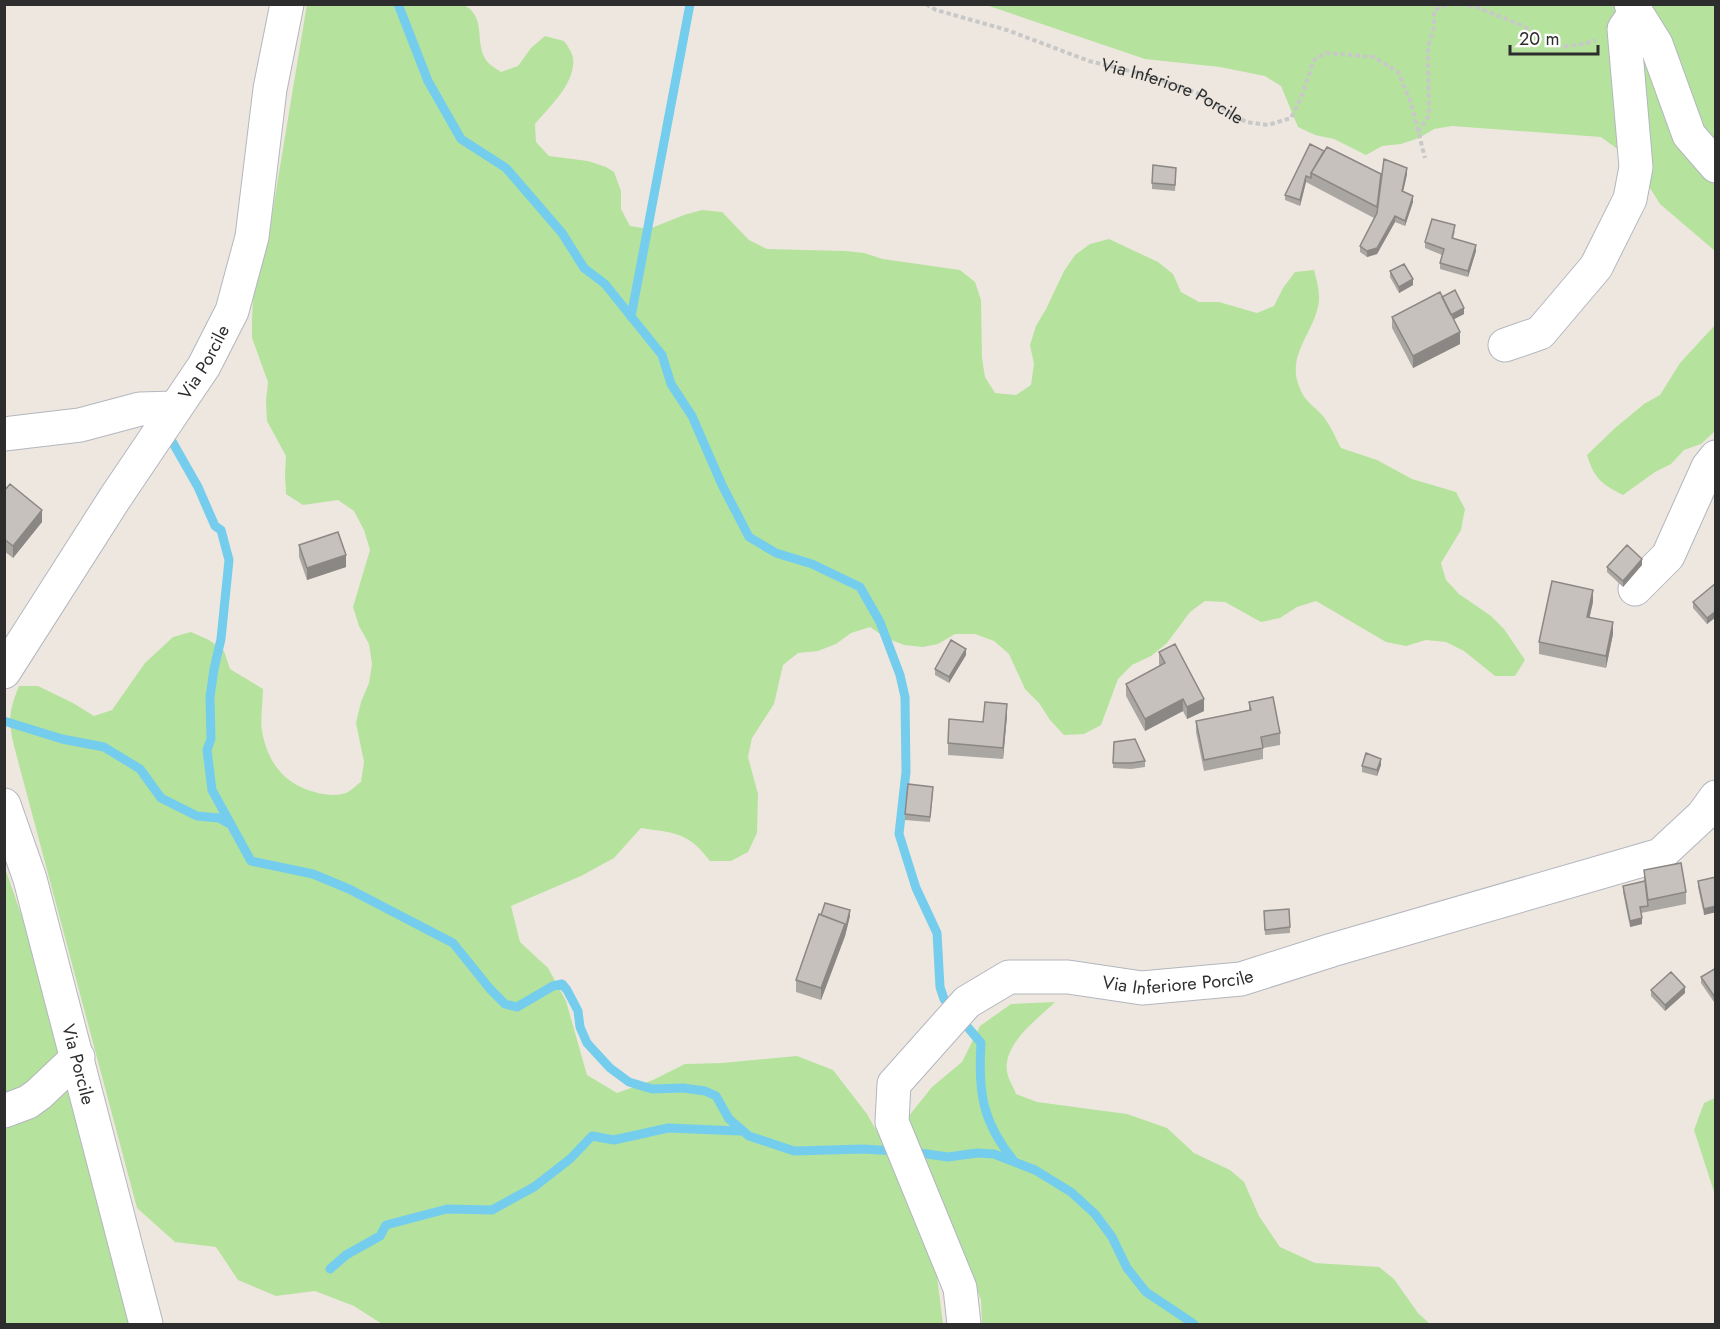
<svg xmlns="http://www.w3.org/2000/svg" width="1720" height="1329" font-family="Jost,sans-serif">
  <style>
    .green { fill: #b5e39d }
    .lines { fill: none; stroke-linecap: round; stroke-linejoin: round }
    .stream { stroke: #75cded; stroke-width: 9 }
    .minor-casing { stroke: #b3b6bf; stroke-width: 35 }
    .path { stroke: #c8c8c8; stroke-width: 4; stroke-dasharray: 4.5 3; stroke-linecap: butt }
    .minor { stroke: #fff; stroke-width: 33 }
    .wall { fill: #aaa6a2 }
    .shaded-wall { fill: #8b8784 }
    .building { fill: #c6c1bc; stroke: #8b8784; stroke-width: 1.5 }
    .labels { text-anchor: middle; stroke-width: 4.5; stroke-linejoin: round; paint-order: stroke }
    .street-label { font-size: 18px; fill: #2d2d2d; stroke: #fff }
  </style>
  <rect width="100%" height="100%" fill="#eee7df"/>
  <path class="green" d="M307 4 464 5C487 17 474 42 486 60 489 65 497 69 501 72L518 66 531 48 545 36 564 41C567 45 572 52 573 58 576 83 550 106 535 124L536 142 549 156 588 161 606 167 614 172 621 191V209L630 226 649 229 684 215 702 210 722 212 749 240 767 249 845 251 864 253 883 259 960 270 975 282 981 300 982 358 985 377 995 393 1016 395 1031 385 1034 364 1030 345 1036 326 1046 309 1064 271 1075 255 1090 244 1109 239 1158 262 1173 274 1181 292 1199 302H1219L1257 313 1274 306 1283 288 1295 272 1314 270C1317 282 1321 294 1318 307 1312 334 1287 356 1299 386 1304 401 1313 405 1322 415 1330 424 1335 437 1341 448L1377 460 1412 479 1456 492 1465 509 1461 530 1441 563 1446 580 1459 594 1491 616 1504 629 1525 660 1515 676H1495L1464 651 1446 642 1426 640 1406 646 1386 642 1316 601 1297 607 1280 618 1261 622 1225 602 1205 601 1190 612 1167 643 1151 656 1132 665 1118 679 1101 725 1084 734 1064 735 1050 720 1039 703 1025 689 1009 654 994 641 975 634H955L938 644 923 647 904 645 886 638 870 627 851 633 836 644 818 651 798 653 783 665 774 704 752 738 748 757 758 794 757 833 748 852 731 861H710C688 832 675 833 641 828L614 858 581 876 511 906 520 942 548 968 566 1001 587 1075 617 1093 653 1080 685 1064 722 1063 797 1056 833 1070 867 1114 904 1179 935 1261 943 1324H382L354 1306 315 1291 276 1296 238 1280 216 1247 175 1242 137 1208 14 746C8 721 9 710 19 686H38L73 703 94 716 112 710 145 663 173 637 191 632 209 640 224 651 230 669 263 689C263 701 260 722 262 731 268 764 285 785 318 793 326 795 338 796 346 793 351 791 356 785 361 782L364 762 356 723 361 702 369 683 372 664 369 644 359 626 353 607 370 550 364 530 354 511 338 500 303 505 286 494 285 475 286 456 267 421 266 401 268 382 252 338V319L253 300 270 227Z
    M986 5H1617L1620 151 1601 137 1452 126 1434 129 1419 138 1401 144 1382 146 1366 155 1334 139 1315 135 1298 127 1281 86 1265 76 1220 67 1145 59Z
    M1648 5H1715V251L1660 204 1650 188 1649 154 1640 48Z
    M1715 325V431L1701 444 1684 450 1671 464 1655 472 1623 495C1601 484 1594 478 1587 455L1615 428 1644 404 1660 395 1680 363Z
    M4 865 31 943 63 1061 4 1104Z
    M1055 1002C1037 1020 999 1046 1008 1076 1010 1082 1014 1088 1016 1094L1037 1102 1127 1114 1167 1128 1194 1153 1230 1170 1244 1182 1259 1216 1280 1247 1315 1263 1379 1267 1394 1279 1418 1313 1430 1324H982L981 1300 908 1117 932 1087 962 1062 980 1026 1011 1004Z
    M69 1085 134 1324H5V1119Z
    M1715 1098V1195L1694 1130 1704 1103Z"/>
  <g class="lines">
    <path class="stream" d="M398 4 428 81 461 139 506 168 562 233 584 268 605 284 662 355 671 384 692 416 722 485 749 537 776 553 812 564 860 587 880 622 900 675 905 697 906 772 899 834 916 888 937 933 940 987 944 999 981 1043C978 1092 982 1122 1014 1161
      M631 317 690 4
      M169 436 198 487 215 526 221 530 229 560 221 639 214 669 210 697 211 739 207 750 212 790 251 861 313 874 349 889 453 943 490 989 505 1004 517 1007 553 986 562 984 567 990 578 1011 580 1027 587 1043 610 1068 629 1082 652 1089 683 1088 705 1091 716 1096 729 1119 749 1136 794 1151 863 1149 896 1151
      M4 721 62 739 104 747 140 769 161 798 197 816 219 818 228 823
      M913 1152 948 1157 977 1153 994 1154 1035 1170 1071 1192 1095 1214 1112 1237 1127 1268 1146 1292 1194 1324
      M330 1269 346 1255 380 1236 386 1225 447 1209 492 1210 534 1187 570 1159 592 1136 614 1140 668 1128 740 1131"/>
    <g class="minor-casing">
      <g id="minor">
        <path d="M1631 4 1656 44 1689 135 1716 166"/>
        <path d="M1505 345 1540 333 1596 267 1630 199 1636 167 1624 29 1635 13"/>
        <path d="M4 434 80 425 140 409 175 408"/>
        <path d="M1635 589 1668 556 1708 467 1716 457"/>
        <path id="s2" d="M4 672 115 498 204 366 232 311 252 237 270 89 287 4"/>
        <path id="s3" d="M4 805 30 879 146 1324"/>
        <path d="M4 1111 28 1102 39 1094 78 1057"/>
        <path id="s4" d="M964 1324 960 1288 892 1122 894 1084 967 1002 1009 977H1068L1142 988 1241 979 1332 950 1660 855 1703 815 1716 797"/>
      </g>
    </g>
    <g class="path">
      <path id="s1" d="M926 4 936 10 1007 30 1089 61 1146 75 1197 93 1246 122 1268 125 1291 118 1301 98 1314 60 1326 53 1374 57 1398 72 1411 103 1425 158"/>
      <path d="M1461 4 1476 7 1521 25 1560 47 1584 44 1596 40"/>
      <path d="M1418 132 1429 115 1428 47 1434 27V10L1449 4"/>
    </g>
    <use href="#minor" class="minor"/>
  </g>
  <path class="wall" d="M1310 144 1381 184 1407 174 1403 191 1413 202 1405 226 1395 222 1377 254 1367 257 1360 252V246L1374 218 1306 182 1300 206 1285 200V195Z
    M1176 174 1175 191 1152 189V183Z
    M1455 231 1453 239 1476 251 1468 277 1440 269V263L1442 255 1425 248V242Z
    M1390 271 1413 285 1399 293 1390 277Z
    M1442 297 1464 314 1453 319 1460 344 1413 368 1392 328V317Z
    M4 491 42 522 13 558 4 551Z
    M299 545 346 567 307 580 299 557Z
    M1642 565 1623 587 1607 572V567Z
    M1716 583V617L1707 624 1693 608V602Z
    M1593 602 1589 618 1613 634 1606 668 1539 654V642Z
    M1159 652 1204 711 1187 719 1183 711 1145 731 1126 696V684L1160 666 1159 664Z
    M966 655 949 683 935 675V669Z
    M1249 702 1280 733V745L1263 748V759L1204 771 1196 732V721L1249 710Z
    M1007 716 1003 759 948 755V743L983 722Z
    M1114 742 1145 761V767L1131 769 1113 768Z
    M1381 765 1377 776 1362 772V766Z
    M933 792 930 822 905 820V814Z
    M1644 870 1686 892V904L1641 913 1642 924 1630 927 1623 892V886L1644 882Z
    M1716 877V912L1704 915 1698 887V881Z
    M1264 911 1290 927V933L1265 935Z
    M821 915 850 916 845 936 821 1000 796 992V980Z
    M1716 968V1001L1714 1002 1701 983V977Z
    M1651 990 1685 993 1665 1011 1651 996Z"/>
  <path class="shaded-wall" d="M1407 168V174L1402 197V191Z
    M1306 176V182L1300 206V200Z
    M1413 196V202L1405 226V221Z
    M1395 216V222L1377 254 1367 257V251Z
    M1476 245V251L1468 277V271Z
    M1413 279V285L1399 293V287Z
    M1464 308V314L1449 322V316Z
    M1460 332V344L1413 368V356Z
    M42 510V522L13 558V546Z
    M346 555V567L307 580V568Z
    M1642 559V565L1623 587V581Z
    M1593 590V602L1587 629V617Z
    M1716 611V617L1707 624V618Z
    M1613 622V634L1606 668V656Z
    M966 649V655L949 683V677Z
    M1183 699V711L1145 731V719Z
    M1204 699V711L1187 719V707Z
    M1007 704V716L1003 759V748Z
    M1381 759V765L1377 776V770Z
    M1716 906V912L1704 915V909Z
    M850 910V916L845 936 821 1000V988Z
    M1642 918V924L1630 927V921Z
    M1685 987V993L1665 1011V1005Z"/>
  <path class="building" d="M1310 144 1324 151 1311 173V178L1306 176 1300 200 1285 195Z
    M1327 147 1381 174 1377 207 1311 173Z
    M1384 159 1407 168 1402 191 1413 196 1405 221 1395 216 1377 248 1367 251 1360 246 1377 213Z
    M1153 165 1176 168 1175 185 1152 183Z
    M1432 219 1455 225 1452 238 1476 245 1468 271 1440 263 1444 249 1425 242Z
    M1404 264 1413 279 1399 287 1390 271Z
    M1455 290 1464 308 1451 315 1442 297Z
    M1440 292 1460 332 1413 356 1392 317Z
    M10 484 42 510 13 546 4 539V491Z
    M338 532 346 555 307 568 299 545Z
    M1627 545 1642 559 1623 581 1607 567Z
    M1552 581 1593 590 1587 617 1613 622 1606 656 1539 642Z
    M1716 583V611L1707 618 1693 602Z
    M951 640 966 649 949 677 935 669Z
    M1175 644 1204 699 1187 707 1183 699 1145 719 1126 684 1165 663 1159 652Z
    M1273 697 1280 733 1261 737 1263 748 1204 760 1196 721 1251 710 1249 702Z
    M985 702 1007 704 1003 748 948 743 949 719 983 722Z
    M1135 739 1145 761 1131 763H1113L1114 742Z
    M1366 753 1381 759 1377 770 1362 766Z
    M908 784 933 787 930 817 905 814Z
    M1681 863 1686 892 1648 900 1644 870Z
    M1716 877V906L1704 909 1698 881Z
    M1645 881 1648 906 1640 907 1642 918 1630 921 1623 886Z
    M825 903 850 910 845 930V924L821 915Z
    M1289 909 1290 927 1265 930 1264 911Z
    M819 914 845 924 821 988 796 980Z
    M1716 968V995L1714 996 1701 977Z
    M1671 972 1685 987 1665 1005 1651 990Z"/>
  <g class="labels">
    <g class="street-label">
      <text dy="6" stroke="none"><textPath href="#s1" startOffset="262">Via Inferiore Porcile</textPath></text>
      <text dy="6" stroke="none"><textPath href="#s2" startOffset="369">Via Porcile</textPath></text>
      <text dy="6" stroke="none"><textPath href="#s4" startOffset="582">Via Inferiore Porcile</textPath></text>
      <text dy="6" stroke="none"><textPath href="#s3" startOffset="270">Via Porcile</textPath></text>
    </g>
  </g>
  <rect width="1720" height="1329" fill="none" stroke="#2d2d2d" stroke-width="12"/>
  <path d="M1510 45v9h88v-9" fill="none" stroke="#2d2d2d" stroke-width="3"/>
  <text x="1519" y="45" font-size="18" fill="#2d2d2d" stroke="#ffffff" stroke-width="4.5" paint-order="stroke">20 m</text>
</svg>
